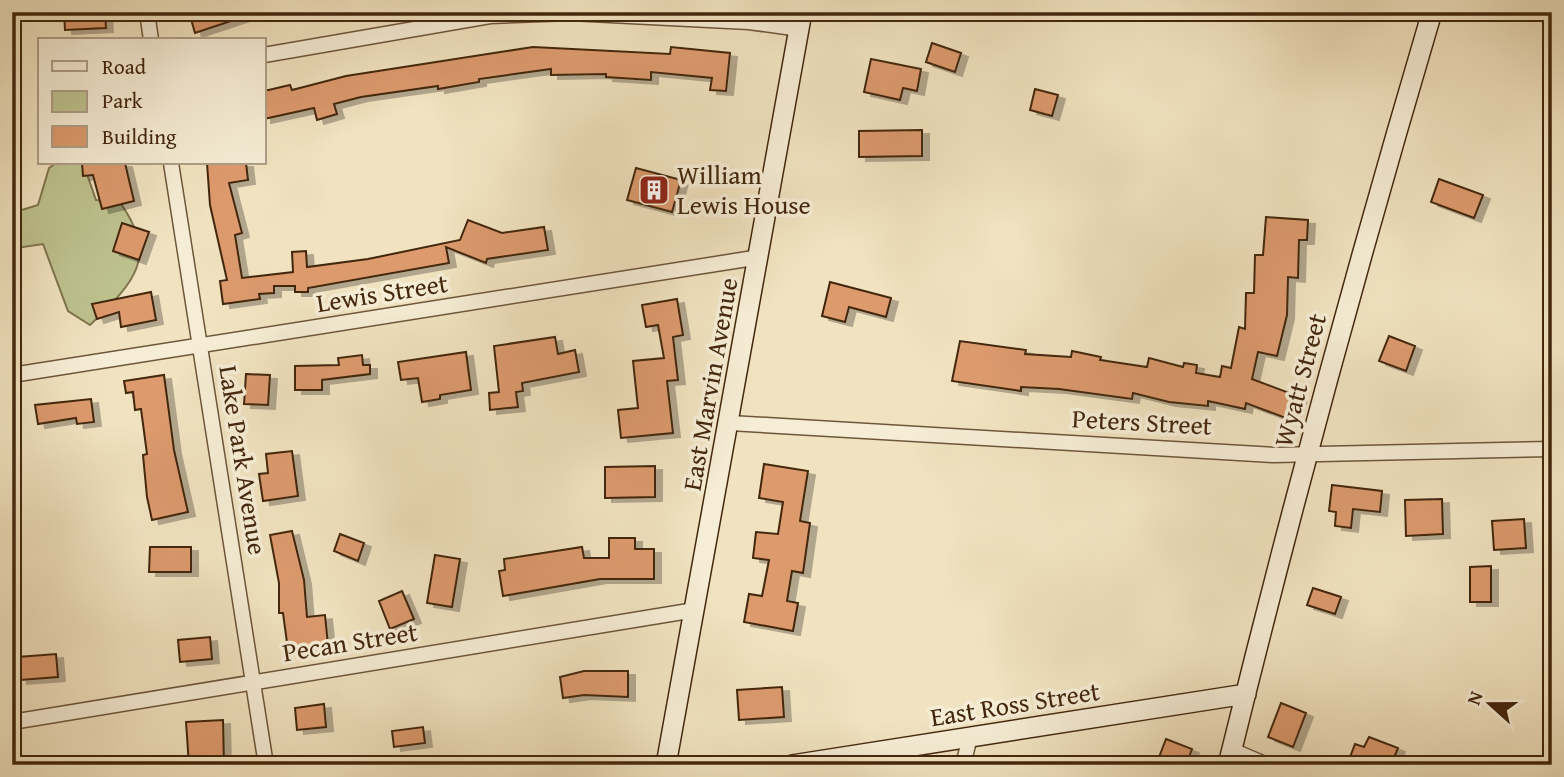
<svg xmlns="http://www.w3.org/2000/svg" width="1564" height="777" font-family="'Gentium Book Plus',serif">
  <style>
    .green { fill: #bec390; stroke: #80754e; stroke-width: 2 }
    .building { fill: #dc9a6d; stroke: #43270d; stroke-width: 2; filter: url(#shadow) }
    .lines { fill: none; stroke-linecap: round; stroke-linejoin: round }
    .street-casing { stroke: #6e563a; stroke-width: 17 }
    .secondary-casing { stroke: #43270d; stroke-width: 22 }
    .street { stroke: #f6edd6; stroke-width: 14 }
    .secondary { stroke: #f6edd6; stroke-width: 19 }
    .labels { text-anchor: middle; stroke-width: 7; stroke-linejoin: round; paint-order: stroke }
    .poi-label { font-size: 26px; fill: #43270d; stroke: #f6edd6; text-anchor: start }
    .street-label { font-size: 26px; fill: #43270d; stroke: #f6edd6 }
  </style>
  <defs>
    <filter id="shadow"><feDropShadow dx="7" dy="4" stdDeviation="0" flood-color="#0004"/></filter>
  </defs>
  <rect width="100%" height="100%" fill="#f1e3c0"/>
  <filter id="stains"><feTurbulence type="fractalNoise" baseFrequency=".00286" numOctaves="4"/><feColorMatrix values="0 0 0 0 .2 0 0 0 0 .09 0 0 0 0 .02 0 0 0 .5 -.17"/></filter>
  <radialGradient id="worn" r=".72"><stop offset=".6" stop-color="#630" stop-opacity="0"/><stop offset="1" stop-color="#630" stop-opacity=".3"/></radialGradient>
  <path class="green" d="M56 163H83L96 200 119 201C160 258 134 282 90 325L68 311 43 244 16 248 15 299 12 298V213L38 205 49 168Z"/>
  <path class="building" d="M64 12H105L106 28 65 30Z
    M189 12H249V15L195 33Z
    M932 43 961 53 955 72 926 62Z
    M533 47 670 54 671 47 730 53 726 91 710 90 712 78 651 72V80L606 77V74L551 75V69L479 79V82L438 89V86L361 97 334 104 337 114 317 120 314 108 264 119V91L290 85 292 90 346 76Z
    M871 59 921 69 917 91 903 88 900 100 864 92Z
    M1035 89 1058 95 1052 116 1030 110Z
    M922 130V156L859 157V131Z
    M82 163H125L134 201 102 209 93 175 83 176Z
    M207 163H246L248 180 229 183 242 233 235 235 242 278 293 272 292 252 306 251 307 267 368 259 460 240 468 220 502 233 544 227 548 250 487 259 486 263 446 247 449 263 308 288V292H295V286H274V293L259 294 260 299 223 304 220 281 227 280 210 205Z
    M636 168 681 180 672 212 627 200Z
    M1439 179 1483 195 1474 218 1431 202Z
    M1266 217 1308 220 1307 240H1299L1298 278 1288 277 1287 315 1277 356 1258 352 1252 379 1300 397 1291 420 1246 403 1245 409 1208 401V406L1169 402 1133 393 1132 399 1059 389 1021 387V391L952 381 960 341 1026 350 1025 354 1071 357 1072 351 1101 357 1100 360 1147 367 1149 358 1183 367 1184 363 1197 365 1196 373 1220 377 1222 366 1231 368 1239 327 1245 329 1246 293H1254L1255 255H1263Z
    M122 223 149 232 139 260 113 251Z
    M830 282 891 298 886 317 849 307 845 322 822 316Z
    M151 292 156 320 121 327 119 312 97 319 92 304Z
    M677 299 683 335 673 337 678 380 667 381 673 433 621 438 618 410 638 408 633 361 664 358 658 325 646 327 642 305Z
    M1389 336 1415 346 1406 371 1379 361Z
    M555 337 558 354 575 350 579 372 522 383 523 391 516 392 518 407 490 410 489 393 499 392 494 346Z
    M466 352 471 390 440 395V399L422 402 418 378 401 380 398 362Z
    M362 355 363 365H370V374L322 380V390H295V366L339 365 338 358Z
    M246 374 270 375 268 405 244 404Z
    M164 375 174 450 188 512 152 520 147 497 143 455 147 454 141 409 135 410 133 392 126 393 124 381Z
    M91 399 94 422 77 424 76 418 38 424 35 405Z
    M292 451 298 496 263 501 259 474 268 473 266 454Z
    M764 464 808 471 800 521 810 523 803 573 792 571 787 601 798 603 793 631 744 622 749 594 762 596 769 560 753 558 756 532 778 534 783 502 759 498Z
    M655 466V497L605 498V467Z
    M1332 485 1382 491 1380 512 1353 509 1351 528 1335 526 1336 512 1329 511Z
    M1442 499 1443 534 1406 536 1405 500Z
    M1524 519 1526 548 1494 550 1492 521Z
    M292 531 304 580 307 617 325 615 328 645 288 650 283 613H279V583L270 535Z
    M340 534 364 543 358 561 334 551Z
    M609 538H635V549H654V579H600L503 596 499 571 505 570 504 559 582 547 584 558H609Z
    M150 547H191V572H149Z
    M435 555 460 559 452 607 427 603Z
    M1491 566V602H1470V567Z
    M1313 588 1341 597 1335 614 1307 605Z
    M402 591 414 619 390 629 379 601Z
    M210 637 212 659 180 662 178 640Z
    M56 654 58 677 20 680 18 657Z
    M584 671H628V697L584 695 563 698 560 677Z
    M782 687 784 717 739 720 737 690Z
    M1281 703 1306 713 1293 747 1268 737Z
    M324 704 326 727 297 730 295 708Z
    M223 720 224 765H189L186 722Z
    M423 727 425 743 394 747 392 731Z
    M1369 737 1398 748 1391 765H1347L1355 744 1364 747Z
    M1166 739 1192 749 1186 765H1156Z"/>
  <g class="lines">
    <g class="street-casing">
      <path id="street" d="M147 12 151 40
        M264 55 490 16 570 13 749 22 800 29
        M171 163 266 765
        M12 375 760 257
        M730 423 1274 455 1552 449
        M12 722 695 610
        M1232 750 1267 765
        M963 765 970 737"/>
    </g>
    <g class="secondary-casing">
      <path id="secondary" d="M666 765 802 12
        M792 765 1246 694
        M1228 765C1290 512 1358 262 1432 12"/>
    </g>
    <use href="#street" class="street"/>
    <use href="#secondary" class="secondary"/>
  </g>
  <defs>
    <g id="building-square" transform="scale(1.575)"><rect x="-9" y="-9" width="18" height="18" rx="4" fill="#8f2418" stroke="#f6edd6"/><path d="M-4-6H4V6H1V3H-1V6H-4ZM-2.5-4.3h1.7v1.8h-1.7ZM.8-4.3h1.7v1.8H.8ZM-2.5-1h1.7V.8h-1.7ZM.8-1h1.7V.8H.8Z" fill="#fff"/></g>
  </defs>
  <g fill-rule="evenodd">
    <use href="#building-square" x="654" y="190"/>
  </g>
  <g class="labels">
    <g class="poi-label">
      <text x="677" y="184">William<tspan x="677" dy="30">Lewis House</tspan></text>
    </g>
    <g class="street-label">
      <text transform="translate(382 293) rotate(-9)" y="9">Lewis Street</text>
      <text transform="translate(1300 380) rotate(-75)" y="9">Wyatt Street</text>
      <text transform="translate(710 384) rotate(-80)" y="9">East Marvin Avenue</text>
      <text transform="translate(1142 422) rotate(3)" y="9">Peters Street</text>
      <text transform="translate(243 460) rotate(81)" y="9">Lake Park Avenue</text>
      <text transform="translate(350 642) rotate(-9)" y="9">Pecan Street</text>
      <text transform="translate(1015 704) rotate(-9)" y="9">East Ross Street</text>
    </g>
  </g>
  <rect width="1564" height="777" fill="none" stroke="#f1e3c0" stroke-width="42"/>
  <rect x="14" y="14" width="1536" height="749" fill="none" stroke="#43270d" stroke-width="3.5"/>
  <rect x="21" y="21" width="1522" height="735" fill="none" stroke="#43270d" stroke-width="2"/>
  <rect x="38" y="38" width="228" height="126" fill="#f6edd6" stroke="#ae9e86" stroke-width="2"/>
  <rect x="52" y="61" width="35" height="10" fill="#f6edd6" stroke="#ae9e86" stroke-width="2"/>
  <text x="102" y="74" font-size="21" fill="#43270d">Road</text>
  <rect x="52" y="91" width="35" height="21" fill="#bec390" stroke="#ae9e86" stroke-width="2"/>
  <text x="102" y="108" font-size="21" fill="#43270d">Park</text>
  <rect x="52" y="126" width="35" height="21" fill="#dc9a6d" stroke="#ae9e86" stroke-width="2"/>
  <text x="102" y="144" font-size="21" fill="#43270d">Building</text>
  <g transform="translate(1490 704) rotate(291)" stroke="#f6edd6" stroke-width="5" paint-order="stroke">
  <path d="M0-5L12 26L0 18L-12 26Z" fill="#43270d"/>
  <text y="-10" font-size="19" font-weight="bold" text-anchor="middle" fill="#43270d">N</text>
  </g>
  <rect width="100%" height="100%" filter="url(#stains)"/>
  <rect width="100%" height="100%" fill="url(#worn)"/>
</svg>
